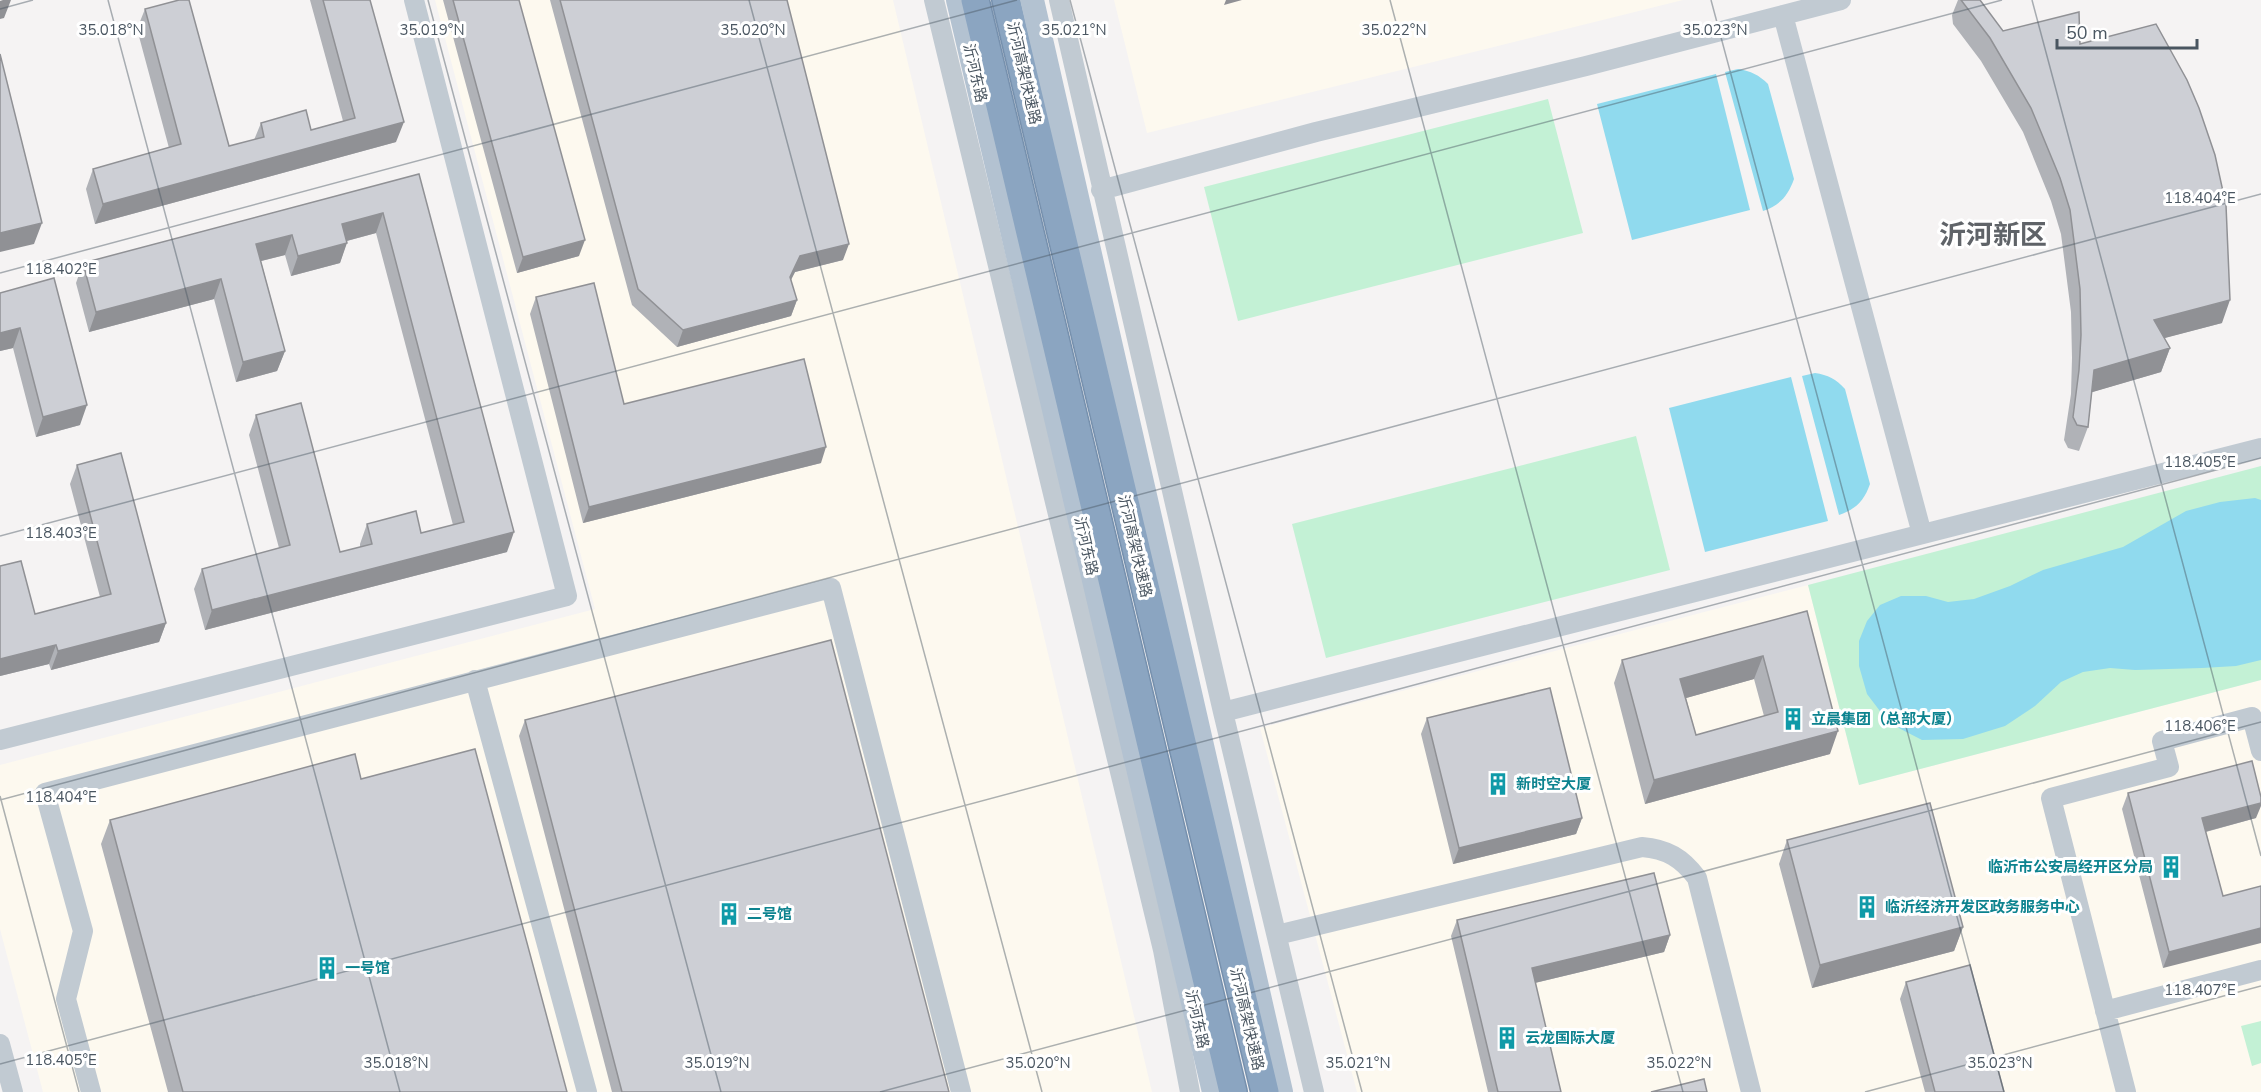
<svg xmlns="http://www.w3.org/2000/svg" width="2261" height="1092" font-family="'Nunito Sans','Noto Sans SC',sans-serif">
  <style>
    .commercial { fill: #fdf9ef }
    .green { fill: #c3f1d5 }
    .water { fill: #90daee }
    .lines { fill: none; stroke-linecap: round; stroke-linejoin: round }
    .highway-casing { stroke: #7690ad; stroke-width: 30 }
    .minor { stroke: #c1cad2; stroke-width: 20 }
    .major { stroke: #b3c2d1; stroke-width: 24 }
    .highway { stroke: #8ba5c1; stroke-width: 27 }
    .wall { fill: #b0b2b7; fill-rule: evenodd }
    .shaded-wall { fill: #909195 }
    .building { fill: #cdcfd5; stroke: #909195; stroke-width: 1.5; fill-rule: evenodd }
    .ticks { fill: none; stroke: #4a5661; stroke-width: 1.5; stroke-opacity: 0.45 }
    .labels { text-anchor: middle; stroke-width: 6; stroke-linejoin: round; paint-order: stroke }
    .street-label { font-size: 15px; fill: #4a5661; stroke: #fff }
    .culture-label { font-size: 15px; font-weight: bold; fill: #0d838f; stroke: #fff; text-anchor: start }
    .town-label { font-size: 27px; font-weight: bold; fill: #5f6368; stroke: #fff }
    .ticks-label { font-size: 15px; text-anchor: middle; fill: #4a5661; stroke: #fff; stroke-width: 6; stroke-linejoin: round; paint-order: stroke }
  </style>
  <rect width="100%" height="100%" fill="#f5f3f3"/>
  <path class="commercial" d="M435 0H893L1152 1092H43L0 929V765L595 609Z
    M1114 0H1683L1147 133Z
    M1808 585 1859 785 2261 680V1092H1357L1260 728Z"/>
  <path class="green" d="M1548 99 1583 233 1238 321 1204 187Z
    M1636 436 1670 570 1326 658 1292 524Z
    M2261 466V680L1859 785 1808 585Z
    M2261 1021V1063L2252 1066 2241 1026Z"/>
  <path class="water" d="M1738 69C1751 71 1759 75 1768 84L1794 179C1788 196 1780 205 1763 211L1725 72Z
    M1716 74 1750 210 1632 240 1597 104Z
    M1815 373C1828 375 1836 379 1845 389L1870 484C1864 501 1856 509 1839 515L1802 376Z
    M1791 377 1828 521 1705 552 1669 408Z
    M2255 498 2261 500V660L2236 666 2202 668 2135 670 2110 668 2083 672 2061 682 2035 706 2005 726 1963 739 1922 740 1889 723 1867 694 1859 666V641L1867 621 1880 605 1901 596H1926L1948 602 1974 599 2010 586 2043 570 2123 547 2186 511 2220 502Z"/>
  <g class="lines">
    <g class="highway-casing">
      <path id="highway" d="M975 0 1233 1092
        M1006 0 1265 1092"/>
    </g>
    <path class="minor" d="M934 0 1163 950 1190 1092
      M1059 0 1223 712 1314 1092
      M1783 15 1922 534
      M1101 190 1316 132 1586 66 1841 0
      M475 680 587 1092
      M1223 712 2261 448
      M0 740 567 596 414 0
      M1277 935 1642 847C1667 849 1682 858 1697 878L1751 1092
      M2105 1011 2261 970
      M0 1044 13 1092
      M91 1092 66 999 83 931 45 793 831 588 961 1092
      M2126 1092 2051 798 2169 767 2162 741 2252 717 2261 751"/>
    <path class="major" d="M958 0 1214 1092
      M1032 0 1281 1092"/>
    <use href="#highway" class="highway"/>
  </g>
  <path class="wall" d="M310 0H370L396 142 95 224 86 189 93 169 169 148 137 29 145 9 229 146 254 140 261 123 311 130 343 121Z
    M443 0H519L579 256 517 273Z
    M550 0H787L843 260 795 272 791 280 797 300 791 316 677 347 632 305Z
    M1958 0H1980L2003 31 2080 44 2222 323 2164 338 2170 348 2161 372 2092 392 2088 427 2079 451 2068 448 2064 440 2071 394 2072 358 2071 312 2061 234 2051 201 2023 132 1981 61 1953 24 1952 15Z
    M419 174 507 552 205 630 194 589 202 569 279 548 249 435 256 415 340 552 360 547V544L367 524 421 533 453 525 376 233 347 241 340 263 291 276 285 255 261 261 285 351 277 371 236 382 214 299 89 332 76 283 83 263Z
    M0 293 80 425 36 437 13 348 0 351Z
    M536 297 624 404 821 463 583 523 530 314Z
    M77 465 166 623 159 642 51 670 49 664 0 676V566L35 614 100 597 70 484Z
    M1807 611 1830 754 1645 804 1614 683 1622 660ZM1754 679 1764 716 1696 735 1686 698Z
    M1427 718 1582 818 1576 834 1453 864 1421 734Z
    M525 720 949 1092H612L519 736Z
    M361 779 567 1092H168L101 844 110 820Z
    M2128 793 2256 818 2206 832 2223 896 2163 968 2122 809Z
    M1787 840 1963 927 1954 951 1812 988 1779 864Z
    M1457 920 1670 935 1664 952 1535 983 1561 1092H1488L1451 936Z
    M1906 982 2004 1092H1925L1900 999Z"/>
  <path class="shaded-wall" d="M3 0H11L4 18 0 19V1Z
    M1226 0H1242L1224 5Z
    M404 122 396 142 95 224 103 204Z
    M383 213 376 233 335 244 342 224Z
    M42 223 34 244 0 252V233Z
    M292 235 285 255 249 264 256 244Z
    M585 240 579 256 517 273 523 257Z
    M347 243 340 263 291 276 298 256Z
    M849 244 843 260 795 272 784 293 790 277 800 256Z
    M221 279 214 299 89 332 96 312Z
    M797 300 791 316 677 347 683 330Z
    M2230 300 2222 323 2146 343 2154 320Z
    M20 328 13 348 0 351V333Z
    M2170 348 2161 372 2086 394 2094 370Z
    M285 351 277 371 236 382 243 362Z
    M87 405 80 425 36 437 43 417Z
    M826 447 821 463 583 523 589 507Z
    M514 532 507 552 205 630 212 610Z
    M166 623 159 642 51 670 58 651Z
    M56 645 49 664 0 676V659Z
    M1763 656 1754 679 1672 702 1680 679Z
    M1838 731 1830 754 1645 804 1654 780Z
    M2261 803V806L2256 818 2197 834 2202 818Z
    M1582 818 1576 834 1453 864 1459 848Z
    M1963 927 1954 951 1812 988 1820 965Z
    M2261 928V943L2163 968 2169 952Z
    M1670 935 1664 952 1526 985 1532 968Z"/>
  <path class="building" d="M179 0H189L229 146 264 137 261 123 306 110 311 130 355 118 323 0H370L404 122 103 204 93 169 181 144 145 9Z
    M453 0H519L585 240 523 257Z
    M560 0H787L849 244 800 256 790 277 797 300 683 330 638 289Z
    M1961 0H1980L2003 31 2079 12 2080 44 2156 24 2187 80 2199 108 2215 155 2226 205 2230 300 2154 320 2170 348 2094 370 2088 427 2077 425 2073 417 2079 370 2081 335 2080 289 2070 210 2060 178 2031 108 1990 38Z
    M0 54 42 223 0 233Z
    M419 174 514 532 212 610 202 569 290 545 256 415 301 403 340 552 372 544 367 524 416 511 421 533 464 522 383 213 342 224 347 243 298 256 292 235 256 244 285 351 243 362 221 279 96 312 83 263Z
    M54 278 87 405 43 417 20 328 0 333V293Z
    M594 283 624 404 804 359 826 447 589 507 536 297Z
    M121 453 166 623 58 651 56 645 0 659V566L21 561 35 614 111 594 77 465Z
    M1807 611 1838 731 1654 780 1622 660ZM1763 656 1778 712 1696 735 1680 679Z
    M831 640 949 1092H622L525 720Z
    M1550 688 1582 818 1459 848 1427 718Z
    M475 749 567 1092H183L110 820 355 754 361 779Z
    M2252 761 2261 797V803L2202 818 2223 896 2261 886V928L2169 952 2128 793Z
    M1930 803 1963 927 1820 965 1787 840Z
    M1654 873 1670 935 1532 968 1561 1092H1498L1457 920Z
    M1970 965 2004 1092H1935L1906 982Z
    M1704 1079 1707 1092H1651Z"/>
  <path class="ticks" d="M108 0 400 1092M428 0 721 1092M749 0 1042 1092M1070 0 1362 1092M1390 0 1683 1092M1711 0 2004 1092M2032 0 2261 856M0 9 33 0M0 273 1017 0M0 536 2002 0M0 796 79 1092M0 800 2261 194M0 1064 2261 458M880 1092 2261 722M1865 1092 2261 986"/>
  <defs>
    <g id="building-bare" transform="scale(1.8)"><path d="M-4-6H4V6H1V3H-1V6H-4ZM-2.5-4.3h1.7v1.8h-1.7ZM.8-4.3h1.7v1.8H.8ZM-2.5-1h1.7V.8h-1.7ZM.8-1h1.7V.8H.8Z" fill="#0f9aa8" stroke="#fff" stroke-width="2.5" paint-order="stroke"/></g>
  </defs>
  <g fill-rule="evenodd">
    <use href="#building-bare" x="1793" y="719"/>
    <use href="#building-bare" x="1498" y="784"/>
    <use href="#building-bare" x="2171" y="867"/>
    <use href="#building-bare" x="1867" y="907"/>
    <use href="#building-bare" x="729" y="914"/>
    <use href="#building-bare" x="327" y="968"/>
    <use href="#building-bare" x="1507" y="1038"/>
  </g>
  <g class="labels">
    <g class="street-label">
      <text transform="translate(975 73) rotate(77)" y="5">沂河东路</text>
      <text transform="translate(1024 73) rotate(77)" y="5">沂河高架快速路</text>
      <text transform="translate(1086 546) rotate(77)" y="5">沂河东路</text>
      <text transform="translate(1135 546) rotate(77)" y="5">沂河高架快速路</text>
      <text transform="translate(1197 1019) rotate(77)" y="5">沂河东路</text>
      <text transform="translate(1247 1019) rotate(77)" y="5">沂河高架快速路</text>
    </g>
    <g class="culture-label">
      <text x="1811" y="724">立晨集团（总部大厦）</text>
      <text x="1516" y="789">新时空大厦</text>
      <text x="2153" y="872" text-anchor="end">临沂市公安局经开区分局</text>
      <text x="1885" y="912">临沂经济开发区政务服务中心</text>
      <text x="747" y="919">二号馆</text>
      <text x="345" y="973">一号馆</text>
      <text x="1525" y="1043">云龙国际大厦</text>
    </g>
    <g class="town-label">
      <text x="1993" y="244">沂河新区</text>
    </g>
  </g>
  <g class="ticks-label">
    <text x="111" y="35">35.018°N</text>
    <text x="432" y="35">35.019°N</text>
    <text x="753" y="35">35.020°N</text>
    <text x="1074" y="35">35.021°N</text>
    <text x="1394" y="35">35.022°N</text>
    <text x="1715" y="35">35.023°N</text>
    <text x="2200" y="203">118.404°E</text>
    <text x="61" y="274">118.402°E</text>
    <text x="2200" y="467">118.405°E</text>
    <text x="61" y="538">118.403°E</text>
    <text x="2200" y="731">118.406°E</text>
    <text x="61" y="802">118.404°E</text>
    <text x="2200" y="995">118.407°E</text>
    <text x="61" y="1065">118.405°E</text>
    <text x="396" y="1068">35.018°N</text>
    <text x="717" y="1068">35.019°N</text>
    <text x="1038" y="1068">35.020°N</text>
    <text x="1358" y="1068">35.021°N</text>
    <text x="1679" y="1068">35.022°N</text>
    <text x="2000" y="1068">35.023°N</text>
  </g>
  <path d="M2057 39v9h140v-9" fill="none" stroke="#4a5661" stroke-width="3"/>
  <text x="2066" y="39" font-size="18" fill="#4a5661" stroke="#ffffff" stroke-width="4.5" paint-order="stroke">50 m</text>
</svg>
